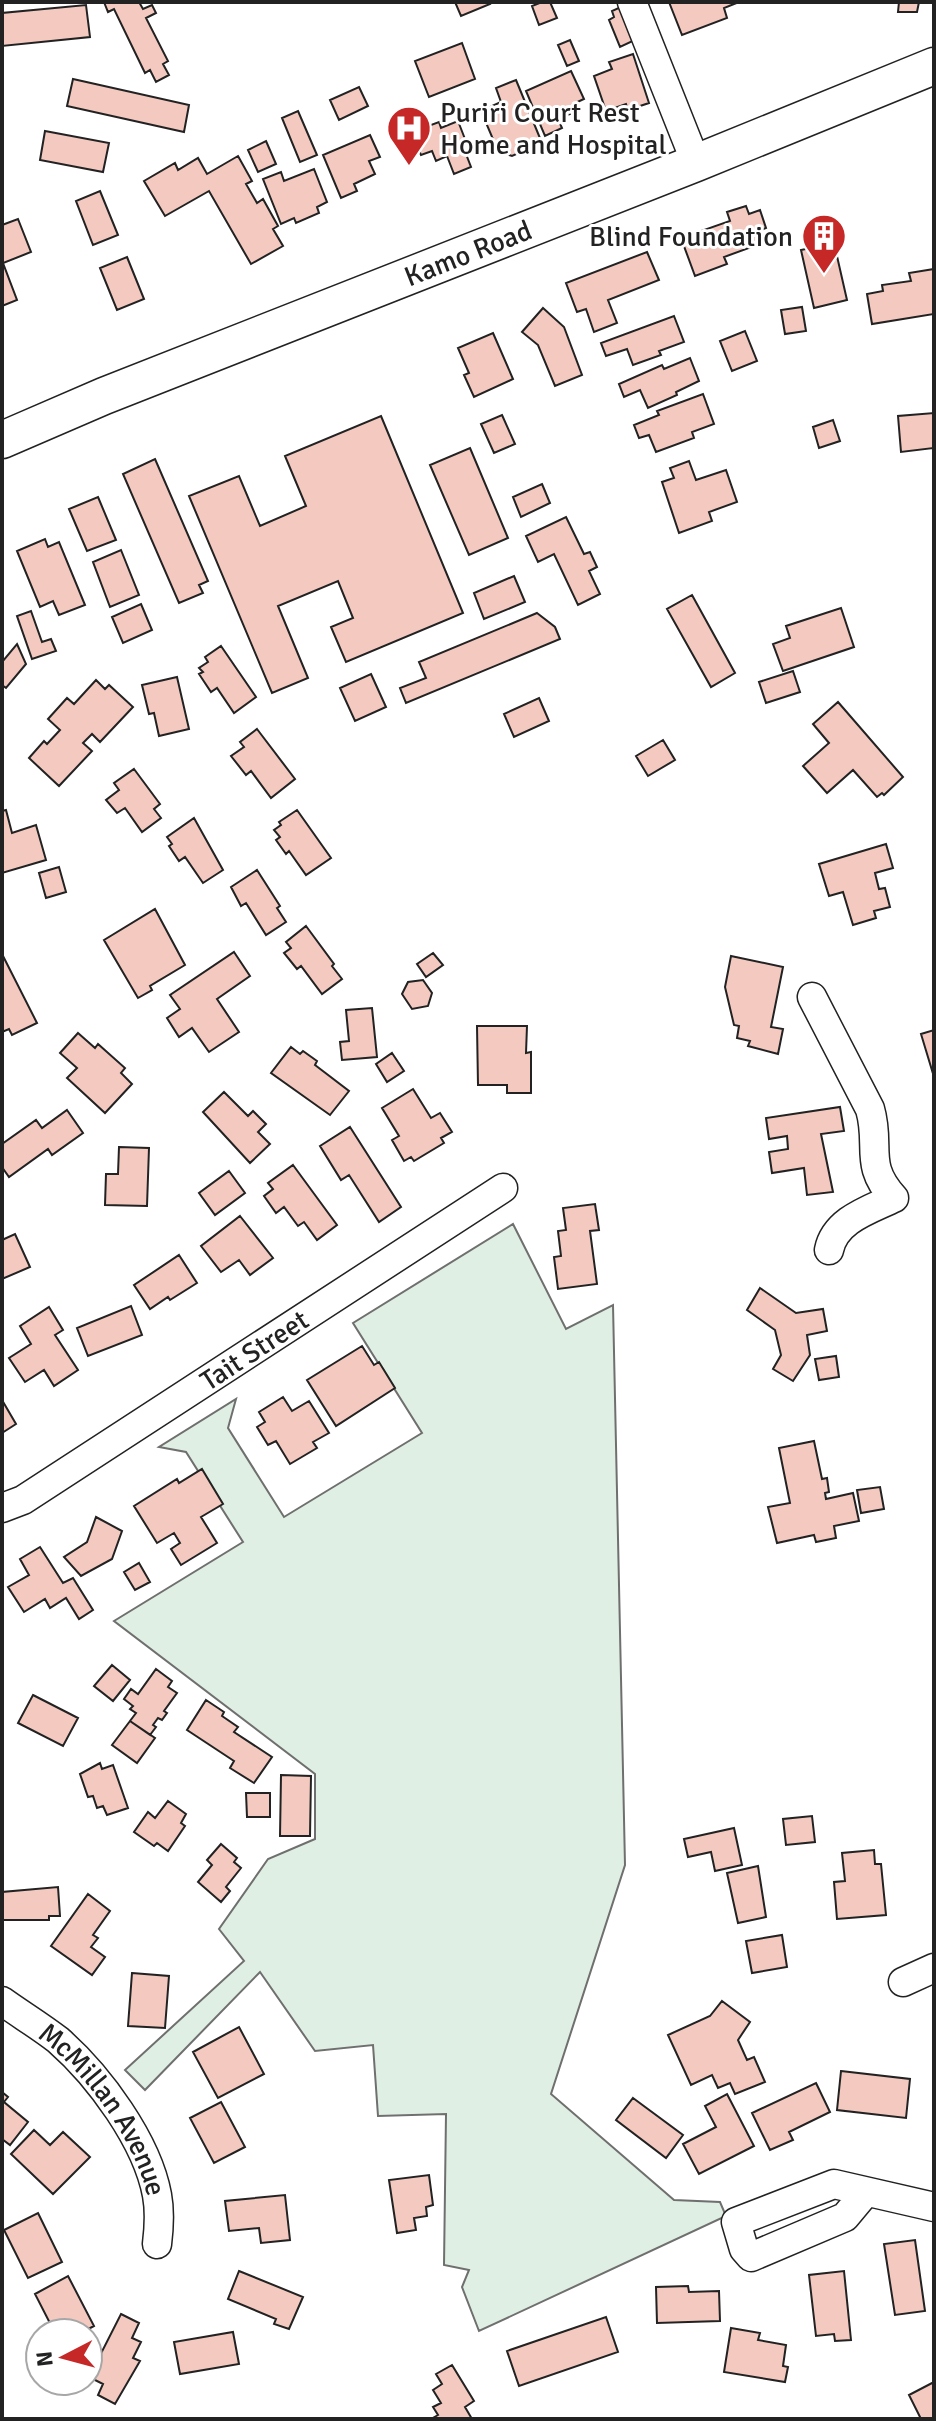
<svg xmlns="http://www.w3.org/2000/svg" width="936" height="2421" font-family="Signika,sans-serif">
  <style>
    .green { fill: #e0efe3; stroke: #6f6f6f; stroke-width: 2 }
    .building { fill: #f3c9c0; stroke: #222; stroke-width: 2 }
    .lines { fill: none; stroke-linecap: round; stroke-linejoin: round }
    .minor-casing { stroke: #222; stroke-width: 31 }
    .major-casing { stroke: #222; stroke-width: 39 }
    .minor { stroke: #fff; stroke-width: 28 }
    .major { stroke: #fff; stroke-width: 36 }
    .labels { text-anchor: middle; stroke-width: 6; stroke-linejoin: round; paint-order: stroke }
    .poi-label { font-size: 28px; fill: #222; stroke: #fff; text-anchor: start }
    .street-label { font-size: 28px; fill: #222; stroke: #fff }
  </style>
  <rect width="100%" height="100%" fill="#fff"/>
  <path class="green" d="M513 1224 566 1329 613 1305 625 1865 551 2094 674 2200 720 2202 726 2216 479 2331 462 2287 469 2270 444 2265 446 2114 378 2116 373 2045 315 2051 260 1972 145 2090 125 2070 244 1961 219 1929 268 1859 315 1839V1774L114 1621 243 1542 186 1452 159 1447 236 1399 228 1428 284 1517 422 1433 353 1323Z"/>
  <path class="building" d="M104 2H139L143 9 152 5 156 13 146 18 168 61 163 64 169 75 156 82 150 70 145 73 114 9 108 12Z
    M455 2H489L490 4 461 16Z
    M542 2H550L557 18 539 25 532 6Z
    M669 2H739L724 8 727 18 682 35Z
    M899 2H919L917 12H898Z
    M86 5 90 37 2 46V13Z
    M623 6 637 39 620 47 609 20 614 17 612 11Z
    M570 40 579 61 567 66 558 45Z
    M462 43 475 79 429 97 415 61Z
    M633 54 649 103 628 110 626 104 606 111 594 76 612 69 609 62Z
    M571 71 584 99 573 104 577 111 558 119 562 128 545 136 526 91Z
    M73 79 189 105 184 132 67 106Z
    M516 80 542 143 512 156 498 151 481 111 501 102 496 88Z
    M359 87 368 106 339 120 330 100Z
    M298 111 317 155 300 162 282 118Z
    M458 121 470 152 466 154 471 167 454 174 447 156 436 161 432 151 421 155 412 132 439 122 441 128Z
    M45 131 109 143 103 172 40 160Z
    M370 135 380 157 369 161 375 174 354 184 357 191 341 198 323 155Z
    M266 141 276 164 258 172 248 150Z
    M238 156 252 181 246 184 257 203 263 199 278 226 273 229 283 246 251 264 209 191 165 216 144 181 175 163 178 170 198 158 207 174Z
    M314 169 327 202 317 207 319 213 296 223 294 218 281 224 263 179 281 172 284 181Z
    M100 191 118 235 93 245 76 201Z
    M746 206 749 214 760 210 766 228 756 232 760 244 724 257 727 264 695 276 681 238 730 221 727 212Z
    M18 219 31 252 3 263 17 300 2 306V225Z
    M834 243 847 300 814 308 801 250Z
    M647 252 659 280 608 300 617 323 594 332 586 309 577 312 566 283Z
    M127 257 144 299 117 310 100 268Z
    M934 269V314L872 324 867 294 883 291 882 285 911 281 909 273Z
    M802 307 806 331 785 334 781 310Z
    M543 308 564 327 582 375 555 386 538 345 522 332Z
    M674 316 684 342 659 351 661 355 633 365 627 349 606 356 601 343Z
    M745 331 757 361 732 371 720 341Z
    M493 333 513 379 474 397 464 375 469 373 458 348Z
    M690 358 699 381 676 392 677 395 648 408 640 390 624 397 619 384 662 365 664 369Z
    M703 394 714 424 692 432 694 438 656 452 649 435 639 438 634 425 659 415 657 411Z
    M934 413V457L933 448 901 452 898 416Z
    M502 415 515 444 494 453 481 424Z
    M381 416 463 613 346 662 331 627 353 618 338 581 278 606 308 678 272 693 189 496 239 476 260 526 306 506 285 456Z
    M833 420 840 441 819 448 813 427Z
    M470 448 508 538 469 555 430 465Z
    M155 459 208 581 199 585 203 593 179 603 123 474Z
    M689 461 696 480 726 470 737 502 709 512 712 521 679 533 662 482 674 478 670 468Z
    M542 484 550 503 521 517 513 497Z
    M98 497 116 540 87 551 69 509Z
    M566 517 584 554 590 552 597 567 589 571 600 594 578 605 554 554 538 562 526 536Z
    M45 539 48 547 59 542 85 605 59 615 53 601 40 607 17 551Z
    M121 550 139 595 110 607 93 562Z
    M514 576 525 602 484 619 474 593Z
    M692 595 735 673 711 687 667 609Z
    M141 604 152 630 123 643 112 617Z
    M841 608 854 647 783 671 773 644 790 638 786 626Z
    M31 611 42 642 51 639 56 651 32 659 17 616Z
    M537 613 555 627 560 639 406 703 400 688 426 678 419 662Z
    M17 644 26 664 6 688 2 685V662Z
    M221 646 256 697 234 713 217 688 211 692 199 674 203 672 199 668 208 662 205 657Z
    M793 671 800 692 766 703 759 682Z
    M371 674 386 707 355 721 340 688Z
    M177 677 189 729 159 736 154 713 149 714 142 685Z
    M96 680 105 689 109 685 133 707 100 742 92 734 83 743 92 751 59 786 29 758 44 741 47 744 60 730 48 719 67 698 74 704Z
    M539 698 549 721 514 737 504 714Z
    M838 702 903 777 884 795 882 793 877 797 853 770 827 793 803 766 829 743 813 724Z
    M257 729 295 779 271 798 251 771 246 775 231 756 244 747 240 742Z
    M663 740 675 760 648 776 636 756Z
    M134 769 160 804 154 809 161 818 142 832 125 808 117 813 106 800 119 790 114 783Z
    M6 810 12 833 36 825 46 860 2 873V811Z
    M297 810 331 858 306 875 289 851 286 854 276 840 280 837 274 830 281 825 279 822Z
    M194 818 223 870 203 883 185 857 179 861 169 846 172 844 167 837Z
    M886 844 893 868 875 873 879 889 885 888 890 907 874 911 876 918 853 925 843 892 829 896 819 864Z
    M59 867 66 892 46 898 39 873Z
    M257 870 280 906 277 908 286 922 266 935 246 903 241 906 231 887Z
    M155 909 185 965 150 986 152 990 138 998 104 940Z
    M306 926 334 964 332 966 342 979 322 994 301 966 297 969 284 953 291 948 286 942Z
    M234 952 250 976 217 999 239 1032 209 1052 192 1028 179 1037 167 1018 180 1009 170 995Z
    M433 953 443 965 426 977 417 964Z
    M2 954 37 1023 12 1035 9 1029 2 1032Z
    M731 956 783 967 771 1027 783 1029 778 1054 748 1046 750 1041 737 1038 739 1026 734 1025 725 987Z
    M423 980 432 993 428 1006 412 1009 402 994 408 982Z
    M372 1008 377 1057 342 1060 340 1042 349 1041 346 1010Z
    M477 1026H527L526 1053 531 1052V1093H507V1085H478Z
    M934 1030V1077L921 1034Z
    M78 1033 95 1048 98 1044 125 1068 121 1073 132 1084 105 1113 67 1078 77 1068 60 1053Z
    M291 1047 300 1054 303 1051 317 1061 315 1065 349 1091 330 1115 271 1073Z
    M392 1053 404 1071 387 1082 376 1064Z
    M413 1089 431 1118 440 1113 452 1132 441 1138 444 1143 414 1161 411 1157 404 1161 392 1140 399 1136 382 1108Z
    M224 1092 248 1116 253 1111 266 1124 258 1132 270 1144 250 1163 203 1112Z
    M840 1107 844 1131 821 1134 833 1192 807 1195 804 1168 772 1173 769 1152 788 1149 787 1136 769 1139 766 1118Z
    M67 1110 83 1133 52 1155 48 1149 9 1177 4 1170 2 1172V1144L36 1120 42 1128Z
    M350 1127 401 1207 379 1222 349 1175 341 1180 320 1146Z
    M119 1147 149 1148 147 1206 105 1205 106 1174H118Z
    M293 1165 337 1225 317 1240 304 1222 298 1226 284 1207 276 1213 264 1196 273 1189 268 1183Z
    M229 1171 245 1193 215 1215 199 1193Z
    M595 1204 599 1230 590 1231 597 1284 558 1289 554 1257 561 1256 558 1231 566 1230 563 1208Z
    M240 1216 273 1258 250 1275 239 1260 221 1272 201 1246Z
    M15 1234 30 1267 2 1279V1240Z
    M179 1255 197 1283 170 1300 168 1297 150 1309 134 1285Z
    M760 1288 796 1313 823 1309 827 1331 807 1335 810 1355 793 1381 773 1369 781 1355 775 1330 747 1310Z
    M131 1306 142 1335 88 1356 77 1328Z
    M49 1307 63 1330 55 1335 78 1370 54 1386 44 1370 25 1382 9 1358 31 1344 20 1326Z
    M362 1346 374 1365 379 1362 395 1388 336 1426 307 1380Z
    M836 1356 839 1377 819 1380 815 1359Z
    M283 1397 292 1411 309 1401 329 1433 313 1442 317 1448 290 1464 276 1441 268 1445 257 1427 265 1422 259 1412Z
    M2 1400 16 1424 2 1433Z
    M814 1441 822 1479 827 1478 829 1492 825 1493 826 1499 853 1493 859 1521 834 1526 836 1538 816 1542 814 1535 777 1543 768 1507 790 1503 779 1448Z
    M202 1469 223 1504 201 1517 217 1543 181 1565 171 1549 180 1543 174 1533 157 1543 134 1506 177 1479 179 1483Z
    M880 1487 884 1509 861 1513 857 1490Z
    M96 1517 122 1531 112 1559 81 1576 64 1557 87 1542Z
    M40 1547 63 1583 73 1578 93 1610 79 1619 66 1598 50 1608 45 1599 24 1612 8 1587 29 1575 20 1559Z
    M139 1563 150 1582 135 1590 124 1572Z
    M112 1665 130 1680 113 1701 94 1686Z
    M156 1669 172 1681 168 1687 177 1693 164 1711 167 1713 162 1720 158 1718 153 1725 156 1727 150 1735 130 1721 136 1713 130 1709 133 1706 124 1699 131 1689 138 1694Z
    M33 1695 78 1718 63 1746 18 1723Z
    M206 1700 224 1712 222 1716 238 1727 234 1732 272 1757 254 1783 230 1768 234 1761 187 1730Z
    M130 1721 155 1738 137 1763 112 1745Z
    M100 1763 102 1769 113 1765 128 1808 107 1815 103 1806 97 1808 93 1796 88 1797 80 1774Z
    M281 1775 311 1776 310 1836H280Z
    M246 1793H270V1817H247Z
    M168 1801 186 1814 181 1823 185 1826 168 1851 157 1843 154 1846 134 1832 148 1812 155 1818Z
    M812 1816 815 1842 786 1845 783 1819Z
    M734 1828 742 1865 715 1871 711 1852 688 1857 684 1839Z
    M221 1844 237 1858 234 1862 241 1868 226 1887 230 1891 221 1902 198 1882 212 1865 207 1860Z
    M874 1850 875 1864H881L886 1915 837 1919 834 1882 845 1881 842 1853Z
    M758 1866 766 1917 738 1923 727 1873Z
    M58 1887 60 1916H49V1920H2V1892Z
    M88 1894 110 1911 93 1935 98 1938 91 1947 105 1957 92 1975 51 1946Z
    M782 1935 787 1967 752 1973 746 1941Z
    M132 1973 169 1976 165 2028 128 2026Z
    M722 2001 750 2022 738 2040 747 2060 754 2057 765 2082 735 2094 730 2083 718 2088 712 2075 691 2085 668 2035 710 2016Z
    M239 2027 264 2074 218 2098 193 2052Z
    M841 2071 910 2079 906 2118 837 2110Z
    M816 2083 830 2112 789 2132 793 2140 770 2150 752 2113Z
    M2 2092 8 2097 4 2102 28 2122 10 2145 2 2139Z
    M727 2094 754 2146 699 2174 683 2144 716 2127 705 2106Z
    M633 2098 683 2135 666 2158 616 2120Z
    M221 2102 245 2147 214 2163 190 2118Z
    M34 2130 50 2145 63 2132 90 2157 53 2194 11 2154Z
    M429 2175 433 2205 426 2207 427 2216 414 2218 416 2230 397 2233 389 2180Z
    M285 2195 290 2240 261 2243 259 2228 229 2231 225 2201Z
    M38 2213 62 2262 28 2278 4 2230Z
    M915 2240 925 2311 895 2315 884 2244Z
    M239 2271 303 2297 289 2329 274 2324 276 2319 228 2299Z
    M844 2271 851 2340 835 2341 834 2334 816 2336 809 2275Z
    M68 2276 94 2326 81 2333H55L35 2294Z
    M688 2286 689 2292 719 2291 720 2321 657 2323 656 2287Z
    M121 2314 139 2323 132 2338 141 2342 133 2358 140 2361 115 2404 98 2395 103 2384 89 2377Z
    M606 2317 618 2352 519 2386 507 2351Z
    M731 2328 760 2333 758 2340 786 2345 783 2366 788 2367 785 2382 724 2372Z
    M233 2332 239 2364 180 2374 174 2342Z
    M452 2365 474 2401 465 2407 472 2419H431L438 2415 433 2407 441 2403 433 2390 442 2384 436 2374Z
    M934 2382V2419H921L909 2395Z"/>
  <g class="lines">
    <g class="minor-casing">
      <g id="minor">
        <path d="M632 2 696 163"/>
        <path d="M812 997 870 1109C881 1147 863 1164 894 1198 869 1210 835 1220 829 1250"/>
        <path id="s1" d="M2 1508 23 1500 503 1188"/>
        <path d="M903 1982 934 1968"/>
        <path id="s2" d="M2 2001C20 2014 40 2026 58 2040 99 2076 147 2141 157 2195 160 2211 159 2228 157 2244"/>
        <path d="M865 2193 845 2217 751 2257 744 2249 736 2222 834 2184 934 2207"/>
      </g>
    </g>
    <g class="major-casing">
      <g id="major">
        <path id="s3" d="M2 440 104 396 696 163 934 66"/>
      </g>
    </g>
    <use href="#minor" class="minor"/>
    <use href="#major" class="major"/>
  </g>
  <defs>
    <g id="hospital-pin" transform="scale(2.3)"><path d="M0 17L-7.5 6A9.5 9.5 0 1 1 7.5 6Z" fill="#c62828" stroke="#fff"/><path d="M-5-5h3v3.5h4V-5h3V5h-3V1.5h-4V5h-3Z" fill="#fff"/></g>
    <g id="building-pin" transform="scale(2.3)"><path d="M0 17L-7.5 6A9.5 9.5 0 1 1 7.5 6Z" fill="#c62828" stroke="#fff"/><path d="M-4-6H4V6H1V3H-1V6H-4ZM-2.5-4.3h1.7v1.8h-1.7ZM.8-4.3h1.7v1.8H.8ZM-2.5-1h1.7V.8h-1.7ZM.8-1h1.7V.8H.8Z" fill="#fff"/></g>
  </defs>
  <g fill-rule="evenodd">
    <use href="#hospital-pin" x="409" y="128"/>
    <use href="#building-pin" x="824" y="236"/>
  </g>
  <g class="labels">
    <g class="poi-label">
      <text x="440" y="122">Puriri Court Rest<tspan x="440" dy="32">Home and Hospital</tspan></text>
      <text x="793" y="246" text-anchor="end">Blind Foundation</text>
    </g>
    <g class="street-label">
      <text dy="10" stroke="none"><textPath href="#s3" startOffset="502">Kamo Road</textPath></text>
      <text dy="10" stroke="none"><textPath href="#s1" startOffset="298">Tait Street</textPath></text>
      <text dy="10" stroke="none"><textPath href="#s2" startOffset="152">McMillan Avenue</textPath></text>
    </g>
  </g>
  <rect width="936" height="2421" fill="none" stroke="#222222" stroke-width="8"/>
  <g transform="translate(64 2357) rotate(264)"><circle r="38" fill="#ffffff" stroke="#a7a7a7" stroke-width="2"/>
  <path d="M0-6L14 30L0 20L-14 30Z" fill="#c62828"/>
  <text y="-12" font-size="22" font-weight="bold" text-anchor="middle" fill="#222222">N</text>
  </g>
</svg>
